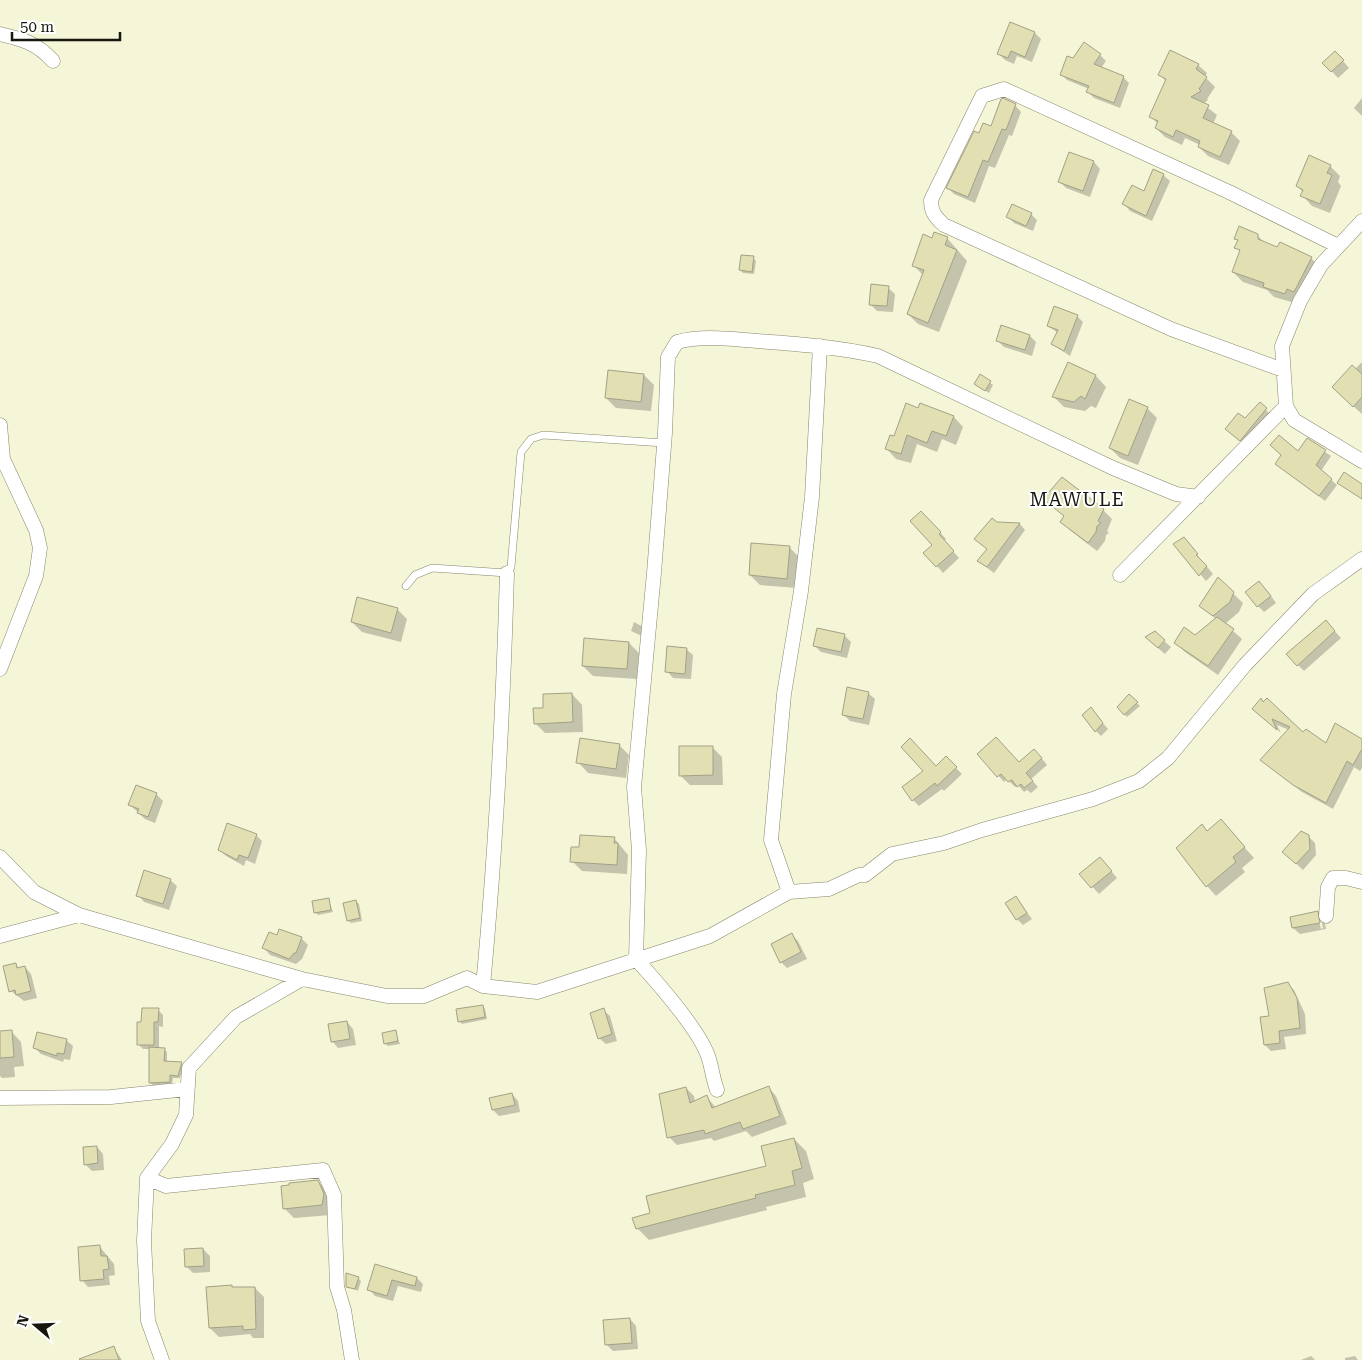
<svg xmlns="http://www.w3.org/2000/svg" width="1362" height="1360" font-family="'Roboto Serif',serif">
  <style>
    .shadow { fill: #0003; fill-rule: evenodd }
    .building { fill: #e2e0b3; stroke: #a2a186 }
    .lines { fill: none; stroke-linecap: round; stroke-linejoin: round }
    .lane-casing { stroke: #87866c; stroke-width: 8 }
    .street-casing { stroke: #87866c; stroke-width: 15 }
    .lane { stroke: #fff; stroke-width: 7 }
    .street { stroke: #fff; stroke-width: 14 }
    .labels { text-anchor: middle; stroke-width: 4; stroke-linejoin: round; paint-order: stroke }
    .quarter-label { font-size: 19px; letter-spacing: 1px; fill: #17170d; stroke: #fff }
  </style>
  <rect width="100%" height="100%" fill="#f5f5d7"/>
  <path class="shadow" d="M1035 33 1041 39 1032 62 1017 56 1014 64 1005 60 999 54Z
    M1335 52 1349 68 1338 78 1324 63Z
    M1100 55 1106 61 1101 68 1123 77 1129 83 1120 108 1094 98 1088 92 1089 89 1067 80 1061 74 1074 59Z
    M1198 65 1207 73 1205 77 1215 87 1207 99 1208 100 1203 104 1217 115 1213 124 1231 132 1240 141 1229 165 1208 156 1199 147 1200 145 1185 138 1182 145 1165 137 1156 128 1158 124 1151 117 1166 81 1160 75Z
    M1362 98V116L1354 108Z
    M1015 105 1021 112 1012 136 1009 135 995 168 989 166 975 203 954 194 948 188 980 135 992 128Z
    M1070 153 1094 162 1100 169 1090 197 1066 188 1059 181Z
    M1330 166 1340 176 1338 182 1341 186 1330 213 1312 206 1302 195 1303 192 1297 186Z
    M1163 175 1170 181 1152 221 1130 211 1124 204 1144 192Z
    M1031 214 1037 220 1033 231 1014 223 1008 216Z
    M1258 236 1265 243 1311 258 1320 268 1295 303 1274 297 1267 290 1243 282 1233 272 1241 252 1236 248 1239 242 1235 238Z
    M947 238 967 261 939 332 918 324 908 314 923 275 913 265 933 240Z
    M753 258 756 261 754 274 743 273 740 270Z
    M888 288 895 294 893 312 877 311 870 304Z
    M1077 316 1083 322 1070 356 1052 344 1058 333 1048 326Z
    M1030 336 1036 342 1032 356 1004 347 998 341Z
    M1362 362V414L1343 397 1355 369Z
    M1069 364 1096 376 1106 387 1096 408 1091 406 1085 411 1064 407 1054 397Z
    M609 372 644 375 654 385 651 411 616 408 606 398Z
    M981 376 993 385 989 393 978 386Z
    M1260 404 1272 416 1247 446 1234 435Z
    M921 405 954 417 963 427 956 445 942 439 937 452 917 444 911 463 896 459 887 449Z
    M1147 408 1157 418 1138 465 1120 458 1110 448Z
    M1307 440 1331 456 1321 471 1337 485 1325 501 1283 469 1298 453Z
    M1045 499 1103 510 1112 519 1107 531 1109 533 1106 535 1105 541 1097 551 1071 531 1062 522 1065 517Z
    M928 519 946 539 944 541 959 558 943 573 937 566Z
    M997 523 1020 524 1025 530 994 573 978 561 988 550 976 539Z
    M1184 539 1213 574 1206 581 1175 544Z
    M790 548 800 558 797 588 760 585 750 575Z
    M1218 579 1243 603 1239 612 1225 624 1242 639 1218 675 1185 652 1175 642 1195 637 1216 619 1200 606Z
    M1266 589 1276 603 1264 612 1258 606Z
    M397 609 407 619 401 642 362 632 352 622Z
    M634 622 643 627 642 636 631 631Z
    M1332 628 1341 638 1304 671 1298 665Z
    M844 635 851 642 847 658 821 652 814 645Z
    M1164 641 1171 647 1165 654 1153 644Z
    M629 643 639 653 637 679 593 676 583 666Z
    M686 649 693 655 691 679 673 678 667 671Z
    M868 693 875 699 869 725 850 721 843 714Z
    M572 694 582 705 583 732 545 733 535 723 545 709Z
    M1129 696 1140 706 1127 717 1118 707Z
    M1261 700 1304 734 1326 745 1362 741V768L1360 771 1354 767 1333 809 1302 792 1262 760 1289 730 1277 725 1281 733 1254 709Z
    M1096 715 1108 729 1101 736 1096 731Z
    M619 745 629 755 626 778 588 773 578 762Z
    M712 747 722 757 723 785H690L680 775Z
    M979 754 1019 763 1040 756 1047 765 1031 779 1038 787 1031 793 1027 790 1024 792 1018 785 1015 787 1007 779 1004 782Z
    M946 758 962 774 944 791 942 789 919 806 913 800 936 767Z
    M156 794 163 801 155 823 145 819 130 805Z
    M1221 821 1254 858 1242 868 1245 872 1216 896 1207 886 1208 832Z
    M256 835 262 841 255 864 246 860 244 866 226 856 219 849Z
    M1308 836 1315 843 1316 855 1303 870 1290 858Z
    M614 838 628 855 627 874 582 871 572 861 581 848Z
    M1106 865 1117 878 1099 894 1081 874Z
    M170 880 177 886 169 910 144 902 138 895Z
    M1016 898 1032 919 1023 925 1017 919Z
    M328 899 333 912 318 915 315 912Z
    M356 901 359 904 362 921 351 923 348 920Z
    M1317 912 1324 919 1326 929 1300 934 1293 928ZM1318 918H1321L1323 928 1321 929Z
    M792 935 798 941 807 959 787 968 781 962Z
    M278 936 301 938 308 945 302 959 296 964 270 955 264 948Z
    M15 964 20 969 25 967 31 974 37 998 24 1001 11 991Z
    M1287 984 1294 990 1305 1014 1306 1034 1284 1037 1286 1049 1271 1051 1265 1045 1270 1017Z
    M483 1006 485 1009 487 1019 462 1024 459 1021Z
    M158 1010 163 1015V1027L159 1026V1049H164L167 1052V1062L181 1063 184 1066 180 1078H173L172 1084 153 1085 150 1083V1049H143L138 1044 142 1024Z
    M603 1010 610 1016 617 1041 606 1044 599 1038Z
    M347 1022 353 1029 356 1045 338 1048 332 1041Z
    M11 1031 21 1042 24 1066 14 1067 15 1077 2 1078 0 1076V1033Z
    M395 1032 400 1044 388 1046 385 1043Z
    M66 1040 73 1046 70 1060 64 1059 63 1062 41 1054 35 1048Z
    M686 1088 694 1096 695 1102 706 1096 716 1108 769 1088 776 1096 787 1124 752 1137 746 1131 714 1141 711 1138 677 1145 669 1137Z
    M512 1094 518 1101 520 1112 499 1116 493 1110Z
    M794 1139 806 1151 814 1179 803 1183 806 1197 766 1207 767 1210 649 1240 637 1228 652 1214 768 1167Z
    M97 1147 103 1154 104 1170 92 1171 85 1164Z
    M317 1181 328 1192 331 1215 294 1218 284 1208Z
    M100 1247 114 1264 115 1275 109 1276 110 1285 88 1287 82 1280Z
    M203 1249 210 1256V1272L193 1273 186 1266Z
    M376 1265 417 1278 423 1284 421 1292 398 1286 393 1301 375 1296 369 1289Z
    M358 1278 361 1281 358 1291 347 1286Z
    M255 1288 264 1297V1338H253L250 1334 219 1337 210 1328 234 1289Z
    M630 1319 636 1326 638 1349 613 1351 607 1345 605 1321Z
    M113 1347 122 1360H97Z
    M1311 1356 1315 1360H1301Z
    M1355 1356 1358 1360H1345V1358Z"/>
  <path class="building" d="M1010 22 1035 32 1025 57 1011 51 1008 58 997 54Z
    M1084 42 1101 54 1094 64 1124 76 1114 103 1086 92 1089 86 1060 75 1067 56 1073 58Z
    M1170 50 1199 64 1196 69 1207 77 1199 89 1201 91 1191 97 1209 105 1203 118 1232 131 1220 157 1198 147 1200 141 1176 130 1173 137 1155 128 1158 121 1149 117 1166 79 1158 75Z
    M1335 51 1344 60 1331 72 1322 63Z
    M1003 98 1016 104 1006 130 1002 129 988 162 983 160 968 197 946 188 974 131 979 133 983 123 991 126 1001 99Z
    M1069 152 1094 161 1083 191 1058 182Z
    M1309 155 1331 165 1327 173 1332 175 1320 204 1300 196 1303 190 1296 186Z
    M1153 169 1164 174 1146 216 1122 204 1132 185 1144 191Z
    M1012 204 1032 213 1026 226 1006 217Z
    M1239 226 1258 234V239L1277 247 1280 242 1312 257 1294 292 1287 289 1285 294 1263 287 1264 283 1232 272 1240 250 1234 248 1238 240 1234 239Z
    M934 232 948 237 945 245 957 250 928 323 907 314 924 270 912 266 923 234 932 238Z
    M741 255 754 256 752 272 739 270Z
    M871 284 889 286 887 306 869 305Z
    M1054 306 1078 315 1064 351 1051 344 1058 330 1047 326Z
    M1001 325 1030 335 1025 350 996 341Z
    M1068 362 1096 375 1085 399 1081 396 1074 402 1052 397Z
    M1352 365 1362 374V397L1353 407 1332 387Z
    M608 370 644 374 641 402 605 398Z
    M980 374 991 381 985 391 974 384Z
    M1129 399 1148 407 1128 456 1109 448Z
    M1260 402 1267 408 1240 441 1225 429 1238 413 1245 418Z
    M906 403 918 408 920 403 954 416 946 436 932 431 927 443 907 435 901 454 885 449 890 435 894 436Z
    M1279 435 1298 451 1307 438 1326 450 1316 465 1332 479 1319 496 1275 464 1281 455 1270 445Z
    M1344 472 1362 484V499L1337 483Z
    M1062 477 1104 509 1098 521 1101 523 1097 526 1096 532 1088 543 1060 522 1064 516 1043 499Z
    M921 511 941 532 939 534 954 551 936 567 923 553 932 545 910 521Z
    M992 518 997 522 1020 523 987 567 977 561 987 549 974 539Z
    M1184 537 1198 554 1196 555 1207 566 1199 576 1173 544Z
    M751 543 790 546 787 579 749 575Z
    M1218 577 1234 592 1230 602 1213 616 1199 606Z
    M1259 581 1271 596 1257 607 1245 592Z
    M357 597 398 608 391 633 351 622Z
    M1217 617 1234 629 1208 666 1174 643 1184 627 1195 635Z
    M1326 620 1335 631 1297 666 1286 654Z
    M817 628 845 634 841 652 813 646Z
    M1155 631 1165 640 1158 648 1145 637Z
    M584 638 629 642 627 669 582 666Z
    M667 646 687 648 685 674 665 672Z
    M847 687 869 692 863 719 842 715Z
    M572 693 573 722 534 724 533 708H543V694Z
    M1129 694 1138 702 1124 715 1117 707Z
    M1261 698 1263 702 1267 698 1303 732 1306 729 1326 743 1335 723 1362 739V749L1353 765 1347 761 1326 803 1293 785 1260 760 1290 727 1272 719 1277 730 1252 709Z
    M1091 707 1103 723 1095 732 1082 715Z
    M996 737 1019 762 1034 749 1042 758 1026 773 1033 781 1024 788 1021 784 1017 787 1012 780 1008 782 1001 774 997 777 977 754Z
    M580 738 620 744 616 769 576 763Z
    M910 738 936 766 946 756 957 767 937 786 935 783 912 801 902 787 923 771 901 747Z
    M679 746H713V775L679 776Z
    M136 785 157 793 148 817 137 813 139 809 128 805Z
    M1221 819 1245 847 1233 857 1236 862 1206 887 1176 848 1202 824 1207 831Z
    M227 823 257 834 248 858 239 855 237 860 218 850Z
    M1301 831 1309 835 1310 849 1296 864 1282 852Z
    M580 835 615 837 614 843H618L617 865 570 862 571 847H579Z
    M1100 857 1112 871 1091 888 1079 874Z
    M144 870 171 879 163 904 136 896Z
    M1016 896 1027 913 1016 920 1005 903Z
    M329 898 331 910 314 913 312 901Z
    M356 900 360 918 347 921 343 903Z
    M1318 911 1320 923 1292 928 1290 917Z
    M279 929 302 937 296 953H294L289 959 262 948 269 932 277 935Z
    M792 933 801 952 780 963 771 944Z
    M16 963 17 968 25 966 31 991 16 995 15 990 9 992 3 966Z
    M1288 982 1297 998 1300 1028 1279 1031 1280 1043 1264 1045 1260 1017 1269 1016 1264 988Z
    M483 1005 485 1017 458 1022 456 1009Z
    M142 1008H159L158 1022H154V1045H137V1022H141Z
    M604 1008 612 1034 598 1039 590 1013Z
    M347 1021 350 1039 331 1042 328 1024Z
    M12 1030 14 1057 0 1058V1031Z
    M396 1030 398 1041 384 1044 382 1033Z
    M37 1032 67 1039 64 1054 57 1053V1056L33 1048Z
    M149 1047 165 1048 164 1061 182 1062 178 1076 170 1075V1082L149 1083Z
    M769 1086 780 1116 743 1129 740 1122 705 1134 704 1130 667 1138 659 1094 686 1087 690 1103 707 1095 712 1108Z
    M512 1093 515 1105 492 1110 489 1098Z
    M794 1138 802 1168 792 1171 795 1185 755 1195 756 1198 636 1229 632 1218 650 1213 646 1196 766 1166 761 1146Z
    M97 1146 98 1163 84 1165 83 1147Z
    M318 1180 324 1194 322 1205 283 1209 281 1186 289 1185V1183Z
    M100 1245 101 1256H107L109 1269 103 1270 104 1279 80 1281 78 1247Z
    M203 1248 204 1266 185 1267 184 1249Z
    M375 1264 417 1277 415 1286 392 1280 387 1296 367 1290Z
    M346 1273 359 1277 355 1289 346 1287Z
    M232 1285V1287H255L256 1329 243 1330V1326L209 1328 206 1287Z
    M630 1318 632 1343 605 1345 603 1320Z
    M114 1346 119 1360H80L79 1359Z"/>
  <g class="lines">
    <g class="lane-casing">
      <path id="lane" d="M406 586 415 575 432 568 507 573 511 567 521 452 531 439 543 435 664 443"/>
    </g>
    <g class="street-casing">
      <path id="street" d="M0 34C22 39 37 43 53 61
        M1362 221 1321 265 1300 301 1282 346 1286 406 1294 420 1362 461
        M1283 370 1171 329 944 225C935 217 931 212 931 200L982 96 1004 89 1229 192 1338 246
        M0 425 3 459 36 530 40 548 36 576 0 669
        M1120 575 1286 406
        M0 857 34 892 79 915 302 979 387 996H424L467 978 483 986 537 992 710 936 789 892 829 889 859 875H865L892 854 944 843 982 830 1093 799 1139 781 1168 758 1245 665 1313 594 1362 559
        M789 892 771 840 784 694 801 591 812 497 820 346
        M1326 916 1328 887 1333 878H1346L1362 882
        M0 936 79 915
        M483 986C496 848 503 711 507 573
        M717 1090C713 1079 712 1069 709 1059 701 1031 656 981 636 959L639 850 634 787 654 573 665 433 668 357 677 342C703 335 730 339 757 341 798 344 838 347 878 356L1113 468 1176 494 1198 497
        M0 1098 111 1097 187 1089
        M147 1178 166 1186 323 1170 334 1195 337 1287 344 1310 352 1360
        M162 1360 148 1321 144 1241 147 1178 172 1144 186 1115 189 1068 236 1017 302 979"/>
    </g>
    <use href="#lane" class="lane"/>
    <use href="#street" class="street"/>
  </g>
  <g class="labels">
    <g class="quarter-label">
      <text x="1077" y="506">MAWULE</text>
    </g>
  </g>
  <g transform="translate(35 1325) rotate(289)" stroke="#ffffff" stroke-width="4" paint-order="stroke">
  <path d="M0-4L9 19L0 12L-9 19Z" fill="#17170d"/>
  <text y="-8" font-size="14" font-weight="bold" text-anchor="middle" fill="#17170d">N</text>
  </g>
  <path d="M12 32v8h108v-8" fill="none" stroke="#17170d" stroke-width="2.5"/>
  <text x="20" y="32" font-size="15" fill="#17170d" stroke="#ffffff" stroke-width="4" paint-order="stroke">50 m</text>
</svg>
